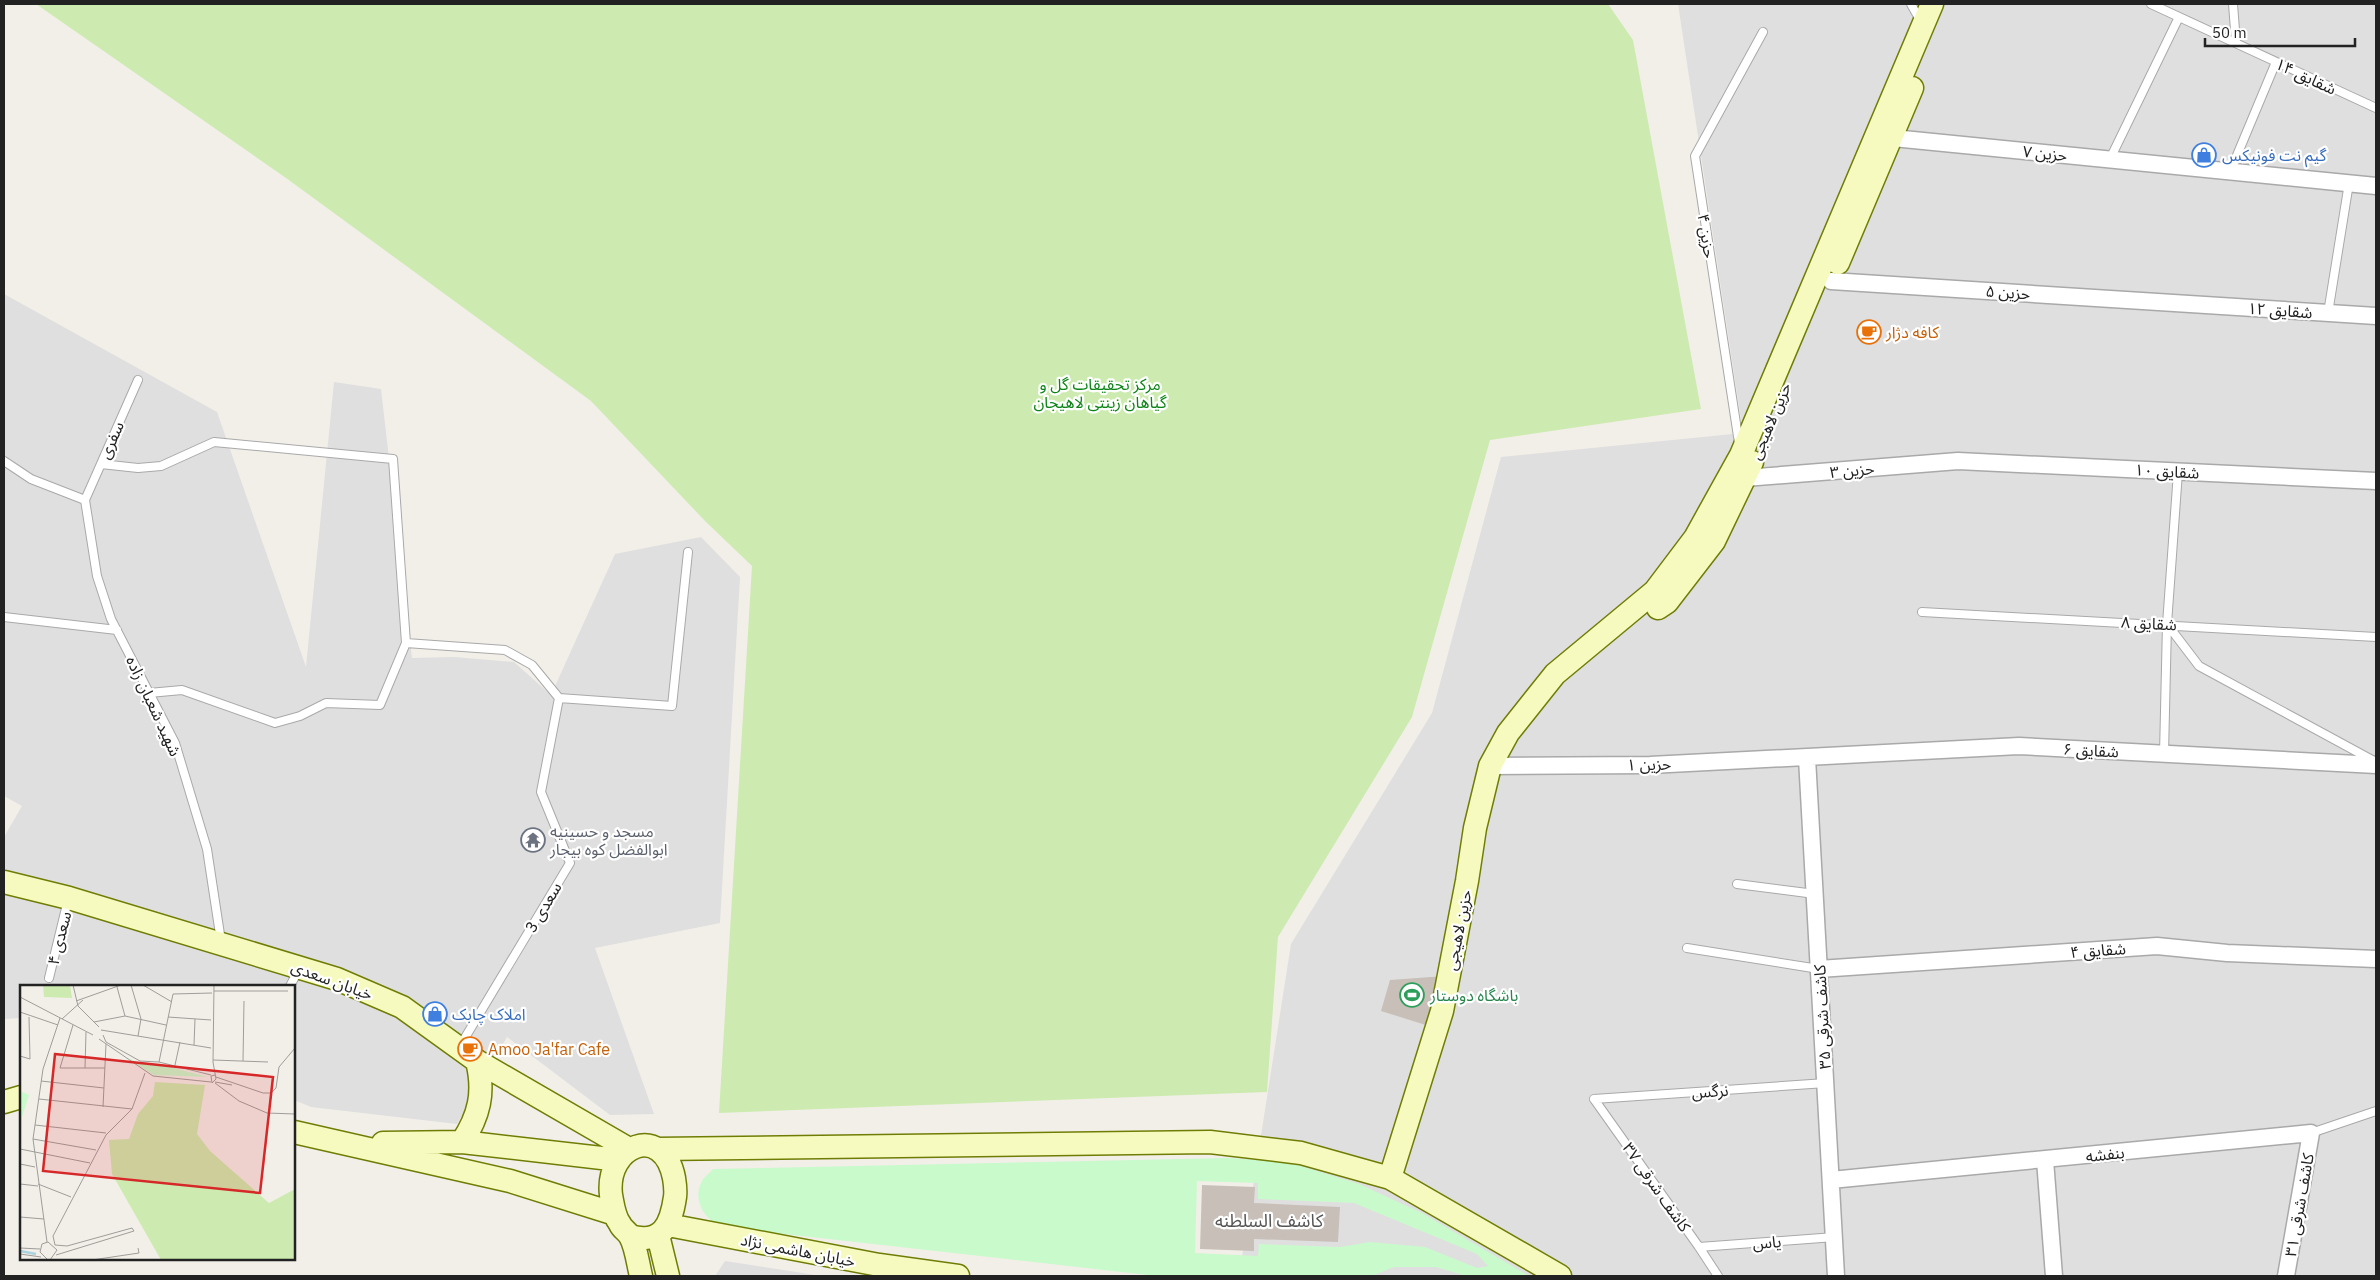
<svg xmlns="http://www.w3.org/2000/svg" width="2380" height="1280" font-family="'IBM Plex Sans','Noto Sans Arabic',sans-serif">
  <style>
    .residential { fill: #e0dfdf }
    .park { fill: #c8facc; fill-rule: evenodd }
    .garden { fill: #cdebb0 }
    .building { fill: #c7bfb8 }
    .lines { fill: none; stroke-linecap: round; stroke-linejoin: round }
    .lane-casing { stroke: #a9a9a9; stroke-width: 10 }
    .street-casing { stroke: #a9a9a9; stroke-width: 19 }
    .secondary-casing { stroke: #707d05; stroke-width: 25 }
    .lane { stroke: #fff; stroke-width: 8 }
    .street { stroke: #fff; stroke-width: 16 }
    .secondary { stroke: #f7fabf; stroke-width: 22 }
    .labels { text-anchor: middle; stroke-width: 4.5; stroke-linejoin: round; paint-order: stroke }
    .street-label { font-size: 16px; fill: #222; stroke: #fff }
    .shop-label { font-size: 16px; fill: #366cbe; stroke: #fff; text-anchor: start }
    .food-label { font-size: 16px; fill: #c56008; stroke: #fff; text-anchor: start }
    .park-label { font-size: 16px; fill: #0c8416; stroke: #fff }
    .worship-label { font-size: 16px; fill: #5b616d; stroke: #fff; text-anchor: start }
    .leisure-label { font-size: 16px; fill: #27864d; stroke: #fff; text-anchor: start }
    .neighbourhood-label { font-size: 18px; fill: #555; stroke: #fff }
    .inset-river { fill: none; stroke: #aad3df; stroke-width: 2.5 }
    .inset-road { fill: none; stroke: #9f9d99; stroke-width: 1 }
    .view { fill: #d62828; fill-opacity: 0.15; stroke: #d62828; stroke-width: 2.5 }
    .inset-edge { fill: none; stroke: #222; stroke-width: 2.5 }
  </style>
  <rect width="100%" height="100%" fill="#f2efe9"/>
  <path class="residential" d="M1678 4H2376V1276H1239L1291 944 1432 713 1501 457 1743 433Z
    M4 294 217 412 306 667 334 382 381 389 412 658 454 657 514 662 551 695 615 554 701 537 740 577 720 923 595 948 654 1114 610 1115 507 1037 457 1124 311 1107 294 1100V986H21V1018L4 1019V837L22 806 4 796Z
    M725 1261 822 1276H715Z"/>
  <path class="park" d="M1228 1158 1288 1162 1359 1184 1422 1213 1529 1276H1466L1436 1267H1394L1372 1276H1157L722 1227C704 1220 692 1199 702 1181 704 1177 710 1173 713 1169ZM1197 1181 1258 1183V1199L1354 1203 1477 1254 1488 1266 1477 1268 1425 1247 1370 1242 1340 1247 1259 1244 1258 1256 1195 1253Z"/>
  <path class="garden" d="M36 4H1608L1633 40 1701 409 1490 440 1412 717 1278 937 1267 1092 719 1113 752 566 705 521 591 401 286 178Z"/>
  <path class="building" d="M1445 976 1429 1026 1381 1011 1390 980Z
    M1202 1185 1255 1187 1254 1203 1340 1207 1338 1242 1254 1239V1251L1200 1249Z"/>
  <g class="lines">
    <g class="lane-casing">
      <path id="lane" d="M1911 4 1920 20
        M2151 4 2376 108
        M2233 4 2236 43
        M2110 159 2179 17
        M2230 172 2276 62
        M2328 313 2349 183
        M1739 443 1695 156 1763 32
        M4 461 31 479 85 500
        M101 464 138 468 161 466 214 442 393 459 406 643 380 705 326 703 300 716 275 723 182 690 149 693
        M85 500 97 576 111 619 175 743 207 849 221 941
        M85 500 138 380
        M1922 612 2376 637
        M4 617 117 630
        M2167 624 2199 666 2374 761
        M406 643 505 650 532 665 559 698 672 706 688 552
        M2164 754 2167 624 2178 472
        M1737 884 1815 894
        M1687 948 1819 969
        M49 978 68 900
        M290 986 299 969
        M460 1046 570 863 541 792 559 698
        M1594 1099 1826 1083
        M1594 1099 1699 1247 1718 1276
        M2311 1133 2376 1111
        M1699 1247 1835 1237"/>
    </g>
    <g class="street-casing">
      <path id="street" d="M1893 138 2376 186
        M1831 281 2376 316
        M1745 478 1958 461 2376 481
        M1807 758 1836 1276
        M1490 766 1650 765 2019 746 2376 765
        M1819 969 2157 946 2227 953 2376 959
        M2045 1160 2054 1276
        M1831 1180 2311 1133 2286 1276"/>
    </g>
    <g class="secondary-casing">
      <path id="secondary" d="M1838 263 1912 88
        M1658 608 1667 602 1714 541 1752 462
        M4 882 69 898 337 979 402 1007 477 1061 629 1149
        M4 1102 21 1097
        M294 1132 510 1181 615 1214
        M462 1142C479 1116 485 1093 477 1061
        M383 1143 462 1142 619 1160
        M657 1149 1210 1142 1301 1153 1390 1178 1560 1276
        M1390 1178 1442 1011 1467 881 1475 828 1490 766 1508 733 1555 674 1655 591 1695 538 1741 455 1932 4
        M668 1225 879 1265 958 1276
        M658 1235 668 1276
        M630 1236C662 1245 671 1225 675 1197 676 1190 675 1184 674 1178 663 1122 605 1145 611 1195 613 1205 614 1216 620 1224 622 1229 627 1231 630 1236 636 1246 638 1264 641 1276"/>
    </g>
    <use href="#lane" class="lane"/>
    <use href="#street" class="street"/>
    <use href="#secondary" class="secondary"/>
  </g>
  <defs>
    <g id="shop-ring" transform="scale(1.25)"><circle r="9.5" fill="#fff" stroke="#3f7fe0" stroke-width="1.5"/><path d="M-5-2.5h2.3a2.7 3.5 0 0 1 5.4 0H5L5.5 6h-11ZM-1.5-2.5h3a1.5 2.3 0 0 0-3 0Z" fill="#3f7fe0"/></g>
    <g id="cafe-ring" transform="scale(1.25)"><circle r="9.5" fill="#fff" stroke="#e8710a" stroke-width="1.5"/><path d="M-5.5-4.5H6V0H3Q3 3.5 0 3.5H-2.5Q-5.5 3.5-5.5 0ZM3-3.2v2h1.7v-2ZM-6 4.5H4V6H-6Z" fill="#e8710a"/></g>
    <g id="temple-ring" transform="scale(1.25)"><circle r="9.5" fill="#fff" stroke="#6b7280" stroke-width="1.5"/><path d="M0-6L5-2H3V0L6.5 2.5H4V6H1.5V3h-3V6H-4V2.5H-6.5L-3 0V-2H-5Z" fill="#6b7280"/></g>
    <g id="stadium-ring" transform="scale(1.25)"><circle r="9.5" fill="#fff" stroke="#2e9e5b" stroke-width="1.5"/><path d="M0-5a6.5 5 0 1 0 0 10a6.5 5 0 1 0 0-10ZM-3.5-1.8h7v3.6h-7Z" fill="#2e9e5b"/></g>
  </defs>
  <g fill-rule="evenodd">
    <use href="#shop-ring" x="2204" y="155"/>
    <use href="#cafe-ring" x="1869" y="332"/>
    <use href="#temple-ring" x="533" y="840"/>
    <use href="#stadium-ring" x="1412" y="995"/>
    <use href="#shop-ring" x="435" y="1014"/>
    <use href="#cafe-ring" x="470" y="1049"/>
  </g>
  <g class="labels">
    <g class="street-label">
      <text transform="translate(2306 76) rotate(25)" y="6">شقایق ۱۴</text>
      <text transform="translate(2045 153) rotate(6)" y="6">حزین ۷</text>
      <text transform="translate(1707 236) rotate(81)" y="6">حزین ۴</text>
      <text transform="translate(2008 292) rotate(4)" y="6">حزین ۵</text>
      <text transform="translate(2280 310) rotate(4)" y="6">شقایق ۱۲</text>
      <text transform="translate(1770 421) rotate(-67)" y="6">حزین لاهیجی</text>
      <text transform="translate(111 440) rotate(-66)" y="6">سفری</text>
      <text transform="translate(1852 470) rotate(-5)" y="6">حزین ۳</text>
      <text transform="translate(2167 471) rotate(3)" y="6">شقایق ۱۰</text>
      <text transform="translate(2149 623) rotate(3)" y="6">شقایق ۸</text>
      <text transform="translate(154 706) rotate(65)" y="6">شهید شعبان زاده</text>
      <text transform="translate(2091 750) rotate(3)" y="6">شقایق ۶</text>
      <text transform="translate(1649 764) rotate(-1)" y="6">حزین ۱</text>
      <text transform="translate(543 907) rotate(-59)" y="6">سعدی 3</text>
      <text transform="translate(1458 930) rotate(-79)" y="6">حزین لاهیجی</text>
      <text transform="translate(59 938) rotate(-76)" y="6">سعدی ۴</text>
      <text transform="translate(2098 950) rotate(-4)" y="6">شقایق ۴</text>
      <text transform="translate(332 980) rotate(20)" y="6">خیابان سعدی</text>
      <text transform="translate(1822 1017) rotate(-93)" y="6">کاشف شرقی ۳۵</text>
      <text transform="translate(1710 1091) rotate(-4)" y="6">نرگس</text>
      <text transform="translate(2105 1154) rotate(-6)" y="6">بنفشه</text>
      <text transform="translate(1657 1187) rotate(55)" y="6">کاشف شرقی ۳۷</text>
      <text transform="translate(2299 1205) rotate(-80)" y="6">کاشف شرقی ۳۱</text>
      <text transform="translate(1767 1242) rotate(-4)" y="6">یاس</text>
      <text transform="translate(798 1250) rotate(11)" y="6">خیابان هاشمی نژاد</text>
    </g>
    <g class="shop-label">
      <text x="2222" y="161">گیم نت فونیکس</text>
      <text x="452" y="1020">املاک چابک</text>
    </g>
    <g class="food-label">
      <text x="1886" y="338">کافه دژار</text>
      <text x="488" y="1055">Amoo Ja'far Cafe</text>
    </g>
    <g class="park-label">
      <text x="1100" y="390">مرکز تحقیقات گل و<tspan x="1100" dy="18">گیاهان زینتی لاهیجان</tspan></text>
    </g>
    <g class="worship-label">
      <text x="550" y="837">مسجد و حسینیه<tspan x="550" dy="18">ابوالفضل کوه بیجار</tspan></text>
    </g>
    <g class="leisure-label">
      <text x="1430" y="1001">باشگاه دوستار</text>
    </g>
    <g class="neighbourhood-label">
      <text x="1269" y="1227">کاشف السلطنه</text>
    </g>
  </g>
  <g transform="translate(20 985)">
    <rect width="275" height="275" fill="#f2efe9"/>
    <path d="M23 0H50L52 13 24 12Z" fill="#cdebb0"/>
    <path d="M106 72 121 79 134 78 188 92 134 90ZM0 106 9 110 2 132 1 162Z" fill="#c8facc"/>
    <path d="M135 97 185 100 177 149 190 166 249 218 275 204V275H141L92 189 89 155 109 154 118 129 133 111Z" fill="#cdebb0"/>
    <path class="inset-river" d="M0 266 16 269"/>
    <path class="inset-road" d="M53 0 58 21 79 42M111 0 121 34 118 51M123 0 152 17M194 0 193 77 196 94 192 98 191 91 195 90M97 2 105 31M194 6H268M0 12 73 50M56 16 101 0M0 27 38 40M148 32 191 35M42 34 63 15M74 37 105 31 146 40M53 40 40 83H85M81 45 191 63M83 50 86 57 120 76 139 77 191 90M79 54 133 91 191 97M174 60 175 34M0 71 10 74 9 32M193 75 248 77M223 76 224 16M139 77 153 9 192 8M155 80 160 57M65 83 66 47M196 92 243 108H251L256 103 259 82 275 63M21 96 84 103M195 97 212 100M195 98 219 116 247 128 275 129M19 114 112 124M83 122 86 59M15 140 86 148M13 154 76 165M0 164 70 178M0 179 15 182M0 199 18 201M18 199 51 212M0 232 24 234M27 257 13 154 23 84 40 33M0 263 20 264M0 269 21 272M36 270 114 246 112 243 47 261 35 260 33 251 86 150 112 124 125 88M28 275 20 267 22 259 28 257 37 265 30 275M72 275 119 268 118 263"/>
    <path class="view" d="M35 69 253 92 240 208 23 186Z"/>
    <rect width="275" height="275" class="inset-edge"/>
  </g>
  <rect width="2380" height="1280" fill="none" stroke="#222222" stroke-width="10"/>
  <path d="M2205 38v8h150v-8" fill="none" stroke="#222222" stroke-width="2.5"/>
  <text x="2212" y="38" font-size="15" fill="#222222" stroke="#ffffff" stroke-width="4" paint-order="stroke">50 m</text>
</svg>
